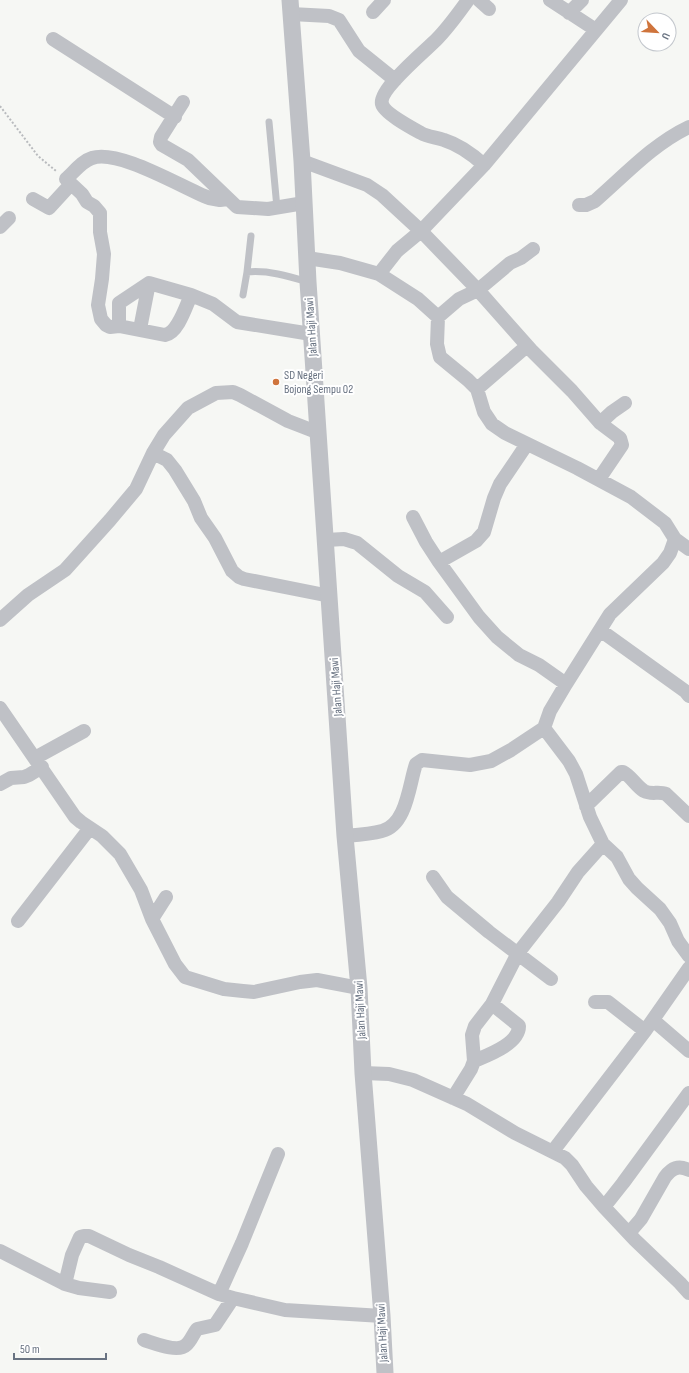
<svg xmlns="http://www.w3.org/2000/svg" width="689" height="1373" font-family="'Sofia Sans Condensed',sans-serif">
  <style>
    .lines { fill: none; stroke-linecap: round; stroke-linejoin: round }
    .path { stroke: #b9bbbe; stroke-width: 2; stroke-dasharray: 2 2; stroke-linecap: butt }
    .service { stroke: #bfc1c6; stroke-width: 7 }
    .minor { stroke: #bfc1c6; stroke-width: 14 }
    .tertiary { stroke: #bfc1c6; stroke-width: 17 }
    .poi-dot { fill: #cf743c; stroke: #fff; stroke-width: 1.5 }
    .labels { text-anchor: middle; stroke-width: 4; stroke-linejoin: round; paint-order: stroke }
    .street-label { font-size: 12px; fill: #697382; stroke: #fff }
    .poi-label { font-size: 12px; fill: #697382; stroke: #fff; text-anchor: start }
  </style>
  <rect width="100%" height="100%" fill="#f6f7f4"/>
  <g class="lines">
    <path class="path" d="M0 106 38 156 56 171"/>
    <path class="service" d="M269 122 277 208
      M251 236 247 272C268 270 288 276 308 282
      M243 295 247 272"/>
    <path class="minor" d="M468 0C458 14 448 28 436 40 425 51 378 90 382 104 384 113 412 128 421 133 428 137 436 137 444 140 460 145 472 154 484 165
      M479 0 489 9
      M550 0 596 30
      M373 12 384 0
      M569 13 582 0
      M291 14 329 16 339 20 359 51 395 80
      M53 39 175 117
      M183 102 161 137 160 142 162 145 188 160 237 207 268 209 304 203
      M302 161 367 185 382 195 421 231 478 290 531 350 572 391 600 423 620 438 622 445 599 479
      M33 199 49 208 71 184
      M579 205H586L595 201C625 175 653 144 689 127
      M0 227 9 218
      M533 249 521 258 510 263 478 290 459 299 438 317 437 344 440 357 468 380 477 389 484 412 492 424 505 433 577 468 631 497 665 523 675 539 689 549
      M307 258 340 263 379 274 418 299 438 317
      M379 274 397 251 421 231 484 165 621 0
      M191 295C186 306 178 333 165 335L119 326 110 327 106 325 101 319 98 305 102 279 104 254 100 232V213L94 206 87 202 82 194 66 179C74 172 82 161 92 158 119 149 181 187 209 198L220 200 228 199
      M119 326V303L149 283
      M140 329 149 283 191 295 213 304 237 322 311 334
      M477 389 527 346
      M600 423 612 412 625 403
      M153 453 167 460 175 470 194 501 201 518 215 538 232 571 239 577 244 579 330 596
      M413 517 426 542 439 562 479 617 497 637 519 655 539 665 566 684
      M326 540 344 539 357 543 398 576 425 592 447 617
      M439 562 476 541 484 532 494 498 500 484 527 444
      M0 620 28 595 65 570 110 520 136 489 153 453 164 435 188 408 216 393 233 392 240 395 288 421 319 433
      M600 630 685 691 689 696
      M0 708 75 817 81 822 102 836 120 854 141 890 152 919 175 964 185 977 224 989 243 991 254 992 300 982 317 980 359 988
      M544 728 569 761 576 774 590 817 603 844 617 857 629 879 637 888 660 909 670 923 678 941 689 956
      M35 758 84 731
      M0 784 11 778 24 777 29 775 42 767
      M586 806 621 772H623C631 776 636 786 644 791 651 795 659 791 666 794L689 816
      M345 836C357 835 371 834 382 831 407 825 409 784 416 764L422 760 470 765 491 761 511 750 544 728 550 711 566 684 610 614 663 563 670 553 675 539
      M433 877 447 897 489 932 551 979
      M152 919 166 897
      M18 921 90 828
      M595 1002H608L645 1031
      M653 1020 689 1051
      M474 1061C488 1055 519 1044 519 1026L518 1025 492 1004
      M363 1073 389 1074 413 1080 467 1104 515 1133 565 1158 572 1165 586 1186 604 1207 635 1240 680 1283 689 1293
      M453 1098 471 1069 474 1061 472 1035 475 1026 492 1004 518 953 558 902 578 872 603 844
      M553 1151 645 1031 689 968
      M604 1207 623 1183 689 1093
      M629 1233 641 1219 665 1177C672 1168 678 1165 689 1170
      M0 1251 65 1284 72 1255 80 1237 84 1236H89L129 1255 159 1267 219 1294 233 1298 285 1310 382 1316
      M65 1284 79 1288 110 1292
      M219 1294 242 1243 278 1154
      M144 1340C154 1343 178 1353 186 1345 191 1341 193 1334 197 1329L215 1325 233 1298"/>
    <path class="tertiary" d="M290 0 302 161 308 282 345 836 359 988 363 1073 382 1316 385 1373"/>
  </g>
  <circle class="poi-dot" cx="276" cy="382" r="4"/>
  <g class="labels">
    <g class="street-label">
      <text transform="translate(311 327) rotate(-94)" y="4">Jalan Haji Mawi</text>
      <text transform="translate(336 687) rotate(-94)" y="4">Jalan Haji Mawi</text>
      <text transform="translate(360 1010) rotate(-93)" y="4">Jalan Haji Mawi</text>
      <text transform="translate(382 1333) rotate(-93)" y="4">Jalan Haji Mawi</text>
    </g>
    <g class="poi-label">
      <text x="284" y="379">SD Negeri<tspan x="284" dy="14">Bojong Sempu 02</tspan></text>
    </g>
  </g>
  <g transform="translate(657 32) rotate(115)"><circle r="19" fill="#ffffff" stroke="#c3c7cd"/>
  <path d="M0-3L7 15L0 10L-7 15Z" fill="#cf743c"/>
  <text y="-6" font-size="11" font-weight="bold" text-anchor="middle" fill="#697382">U</text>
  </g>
  <path d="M14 1353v6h92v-6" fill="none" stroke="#697382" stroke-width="2"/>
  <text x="20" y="1353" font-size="12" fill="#697382" stroke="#ffffff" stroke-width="3" paint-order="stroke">50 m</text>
</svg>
